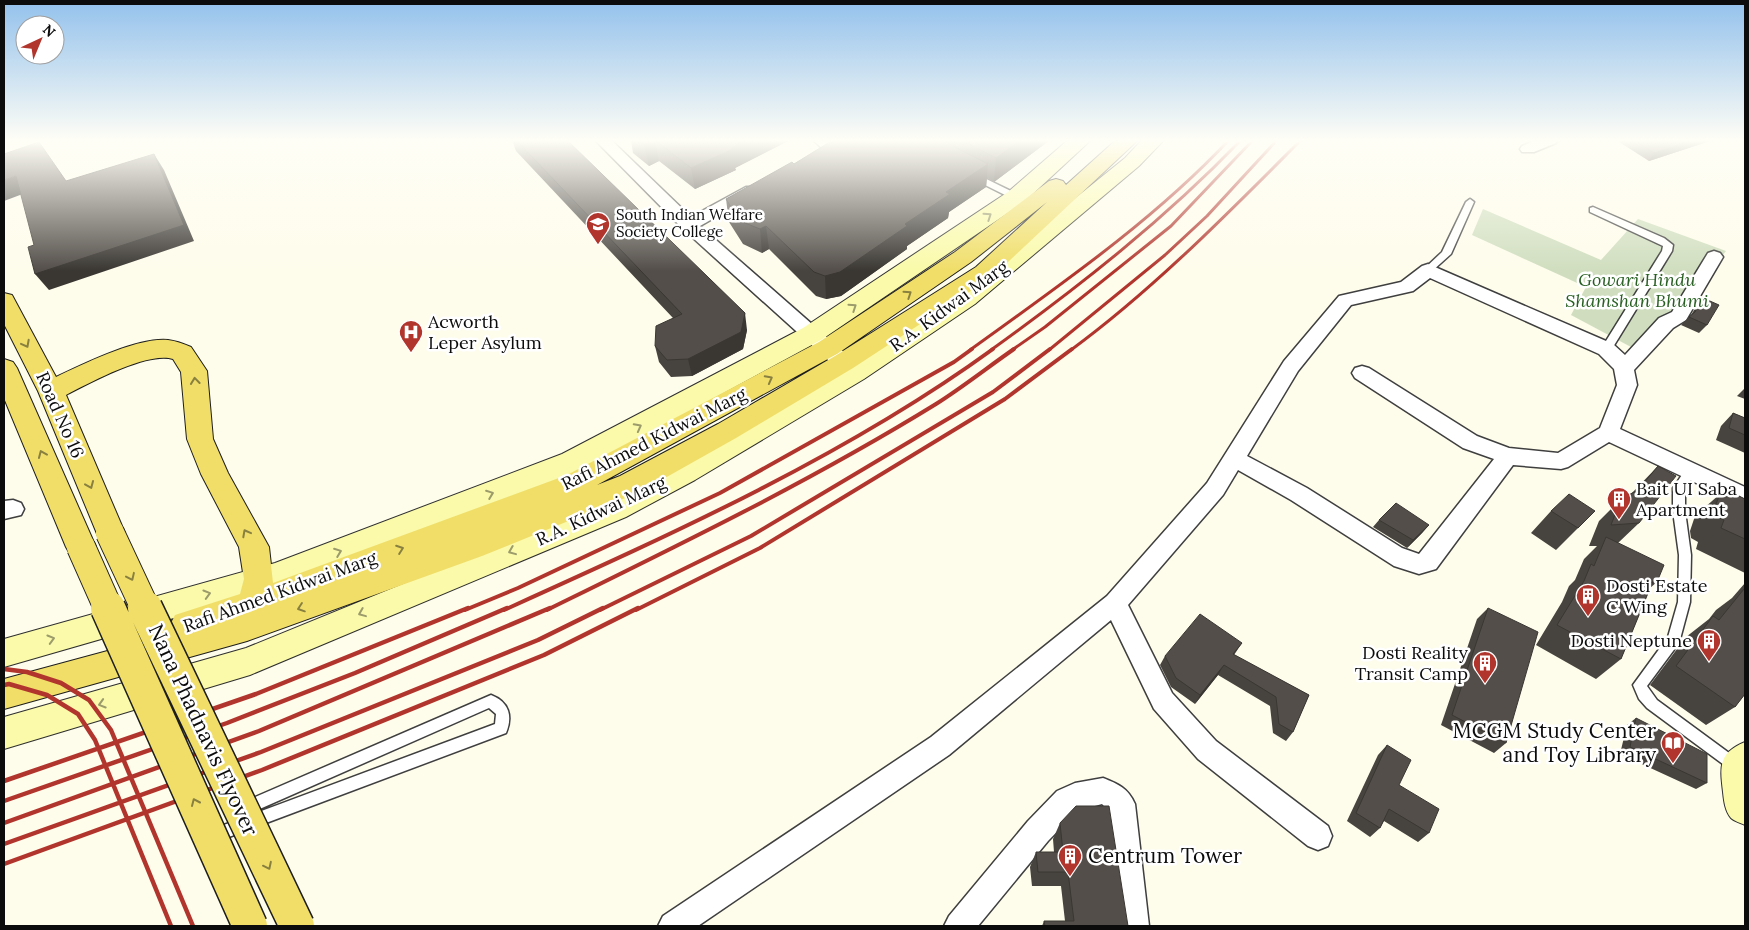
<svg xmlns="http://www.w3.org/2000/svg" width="1749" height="930" font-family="Lora,serif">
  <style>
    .cemetery { fill: #d0debf }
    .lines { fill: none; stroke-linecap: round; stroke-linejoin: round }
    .lane-casing { stroke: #3f3f3f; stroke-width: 3 }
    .street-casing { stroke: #3f3f3f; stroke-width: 3 }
    .secondary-casing { stroke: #2e2e2e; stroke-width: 2 }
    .primary-casing { stroke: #1d1d1d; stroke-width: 2 }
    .lane { fill: #fff; fill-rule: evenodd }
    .street { fill: #fff; fill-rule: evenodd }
    .secondary { fill: #fafaaa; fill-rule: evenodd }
    .primary { fill: #f0de69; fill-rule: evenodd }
    .rail-far2 { stroke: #b2352d; stroke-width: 3 }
    .rail-far1 { stroke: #b2352d; stroke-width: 4 }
    .rail { stroke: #b2352d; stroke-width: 4.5 }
    .primary-bridge-far1-casing { stroke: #1d1d1d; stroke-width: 30; stroke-linecap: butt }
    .primary-bridge-casing { stroke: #1d1d1d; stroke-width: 37; stroke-linecap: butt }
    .primary-bridge-far1 { stroke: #f0de69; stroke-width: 28 }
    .primary-bridge { stroke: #f0de69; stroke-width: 34 }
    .wall { fill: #47433f }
    .shaded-wall { fill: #3a3733 }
    .building { fill: #534e49; stroke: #3a3733 }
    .oneway { stroke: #9b9b6b }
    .oneway2 { stroke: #89803f }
    .labels { text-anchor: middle; stroke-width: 5; stroke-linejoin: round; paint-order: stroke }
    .far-poi-label { font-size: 15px; fill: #0c0c0c; stroke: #fff; text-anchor: start }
    .park-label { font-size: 18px; font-style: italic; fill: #275f21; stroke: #fff }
    .street-label { font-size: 18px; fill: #0c0c0c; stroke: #fff }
    .poi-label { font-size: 18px; fill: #0c0c0c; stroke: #fff; text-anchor: start }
    .near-street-label { font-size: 21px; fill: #0c0c0c; stroke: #fff }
    .near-poi-label { font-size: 21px; fill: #0c0c0c; stroke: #fff; text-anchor: end }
  </style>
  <rect width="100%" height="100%" fill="#fefceb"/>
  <path class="cemetery" d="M1483 209 1601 260 1638 219 1726 251 1646 355 1571 315 1586 287 1472 235Z"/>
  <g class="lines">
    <g class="lane-casing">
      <path id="lane" d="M972 172 1019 195 1020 197 1016 200 1013 199 969 177 968 175Z
        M1470 199 1474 202 1451 254 1431 272H1425V268L1442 252 1466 202Z
        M1593 207 1664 238 1673 245 1672 251 1610 352 1606 353 1601 349 1662 251 1663 246 1590 212V208Z
        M1690 468 1694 469 1696 472 1685 489V511L1691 555 1690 602 1679 643 1647 686 1657 700 1740 761 1742 766 1740 771 1735 773 1647 708 1639 699 1633 685 1668 637 1678 602 1679 555 1673 511V488L1686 469Z
        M491 695C509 702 513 716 506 733L213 843 208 841 206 836 208 831 213 829 495 724 496 714 489 708 244 816 239 814 237 809 239 804Z"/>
    </g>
    <g class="street-casing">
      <path id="street" d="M595 140H611L691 217 746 187H758L760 190 758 193 700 226 862 368 865 373 862 378 855 380 848 378 683 229Z
        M813 140H831L838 147 836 150H824Z
        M1536 140H1558L1556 143 1534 152H1522L1520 149 1522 146Z
        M1714 251 1720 253 1723 257 1686 320 1673 328 1634 370 1637 385 1620 429 1745 487V506L1609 442 1568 467 1561 469 1513 465 1436 569 1419 574 1394 566 1291 500 1238 470 1223 495 1128 605 1172 693 1216 741 1328 826 1332 836 1328 846 1318 850 1308 846 1198 759 1154 709 1111 620 949 755 698 926H658L663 916 931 737 1107 596 1207 483 1284 361 1339 296 1401 282 1422 266 1428 264 1613 344 1625 355 1659 318 1672 312 1708 253ZM1430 278 1599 354 1614 369 1617 385 1600 428 1558 453 1509 448 1477 436 1369 368 1362 366 1355 368 1352 373 1355 378 1463 448 1494 459 1419 554 1402 548 1307 488 1247 456 1298 371 1351 305 1413 291Z
        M13 500 21 503 24 509 21 515 4 519V501Z
        M1103 778C1118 784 1128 788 1135 804L1149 926H1119L1108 810 1102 804 1077 811 1048 841 978 926H944L949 916 1028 821 1057 791 1075 783Z"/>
    </g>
    <g class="secondary-casing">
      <path id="secondary" d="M1068 140H1091L1024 202 821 340 582 470 278 588 4 667V639L275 563 562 454 803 328 1008 192Z
        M1142 140H1164L1139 166 975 304 864 379 695 480 626 517 250 675 4 749V717L246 648 606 501 675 464 846 367 959 292 1125 158Z
        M1745 742V825C1741 823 1734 821 1731 818 1725 811 1724 801 1723 792 1720 767 1718 753 1745 742Z"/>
    </g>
    <g class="primary-casing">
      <path id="primary" d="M1116 140H1138L992 277 853 368 736 438 640 492 482 556 247 641 4 709V679L174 633 170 625 175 615 240 594 244 579 239 547 201 474 187 439 181 372 173 359C148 351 89 383 66 395L125 533 120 541 110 545 100 541 38 391 4 324V293L12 295 56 377C83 364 138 337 168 340 176 341 184 344 191 347L207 371 213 439 228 473 269 547 273 583 567 475 819 342 955 252 1049 181 1056 179 1063 181 1066 185ZM1047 202 976 267 835 356 718 424 620 476 597 485 837 354 971 262Z
        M4 359 13 362 17 368 96 547 91 556 81 559 71 556 66 547 4 398Z"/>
    </g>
    <use href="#lane" class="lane"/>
    <use href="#street" class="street"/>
    <use href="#secondary" class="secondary"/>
    <use href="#primary" class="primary"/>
    <path class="rail-far2" d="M970 350C1060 285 1153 221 1229 140
      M991 350C1080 286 1165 219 1241 140
      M1012 350 1045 327 1171 226 1253 140
      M1049 350 1165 255 1207 216 1277 140
      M1071 350C1154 289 1228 213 1301 140"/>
    <path class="rail-far1" d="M465 610 518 588 720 493 954 362 972 349
      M504 610C670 535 846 456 993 349
      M547 610C679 545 811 481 936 404 963 387 988 367 1014 349
      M600 610 751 536 993 392 1050 349
      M636 610 760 548 1005 399 1072 349"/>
    <path class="rail" d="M4 669 27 672 61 683 89 700 111 730 193 926
      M4 685 9 684 47 695 78 714 95 740 171 926
      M4 781 256 694 468 608
      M4 801 227 723 355 673 507 608
      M4 823 259 731 550 608
      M4 844 261 752 538 640 603 608
      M4 864 262 770 544 655 638 608"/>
    <g class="primary-bridge-far1-casing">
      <path id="primary-bridge-far1" d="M110 533 146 610
        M81 547 109 610"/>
    </g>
    <g class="primary-bridge-casing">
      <path id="primary-bridge" d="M108 608 250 926
        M145 608 297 926"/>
    </g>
    <use href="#primary-bridge-far1" class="primary-bridge-far1"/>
    <use href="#primary-bridge" class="primary-bridge"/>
  </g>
  <path class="wall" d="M512 140H567L747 330 743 349 692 376 671 377 659 362 655 346 673 318 516 151Z
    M631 140H790L735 168 736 170 695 189 659 161 649 166 633 153Z
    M833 140H1050L994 182 987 178 986 187 949 212 948 218 907 246V249L841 296 826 299 816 296 769 249 762 253 743 244 729 222 726 199 794 164Z
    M1616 140H1713L1649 161Z
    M1703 298 1707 325 1699 333 1681 325 1691 315 1696 307Z
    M1745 388V399L1737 396Z
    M1733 413 1745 418V453L1716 440 1721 426Z
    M1658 466 1639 523 1618 543 1657 582 1650 588 1621 659 1596 679 1536 645 1562 602 1569 586 1575 580 1584 559 1597 546H1589L1599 521 1621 499 1631 494Z
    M1729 491 1745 499V573L1696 549 1698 542 1691 538 1690 531 1695 516 1720 494 1724 496Z
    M1551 511H1595L1556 550 1531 533Z
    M1379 520 1429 525 1422 533 1407 548 1373 527Z
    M1745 583V694L1735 707 1706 725 1650 685 1686 637 1709 619 1716 610 1732 598Z
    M1488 608 1506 743 1494 753 1441 725 1477 619Z
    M1242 643 1234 655 1309 695 1293 732 1286 741 1273 733 1270 706 1218 675 1195 704 1171 687 1160 665 1165 656Z
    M1636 718 1707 783 1696 789 1620 754 1627 725Z
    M1387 745 1399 785 1429 833 1418 842 1384 821 1380 828 1370 837 1347 821 1378 755Z
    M1060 823 1128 926H1042L1044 921H1065L1061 886H1032L1030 867 1036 852H1054L1053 839Z"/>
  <path class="shaded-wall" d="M655 140 659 161 649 166 644 145Z
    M746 140H790L735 168 736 170 695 189 691 168Z
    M1021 140H1050L994 182 996 158Z
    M1694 140H1713L1649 161 1654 153Z
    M154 154 164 170 194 241 49 290 35 274Z
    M988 164 986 187 949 212 948 218 907 246V249L841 296 826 299 825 276 905 224 946 192Z
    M16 176 28 192 4 201V180Z
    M766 226 769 249 762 253 760 229Z
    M745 313 747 330 743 349 692 376 688 359Z
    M1429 525 1422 533 1407 548 1413 540Z
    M1224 665 1218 675 1195 704 1200 695Z"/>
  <path class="building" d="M516 140H567L745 313 741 332 688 359 667 360 655 346 656 326 682 314Z
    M639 140H654L644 145Z
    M655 140H746L731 148 733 149 691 168Z
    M833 140H941L988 164 946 192 950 194 905 224 907 226 840 272 825 276 814 272 766 226 760 229 740 221 726 199 792 162 794 164Z
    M961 140H1021L996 158Z
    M1634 140H1694L1654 153Z
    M39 142 66 181 154 154 184 225 35 274 28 247 34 245 16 176 4 180V154Z
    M1703 298 1719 305 1707 325 1689 317 1695 312Z
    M1733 413 1745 418V435L1729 428Z
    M1658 466 1676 476 1639 523 1611 525 1621 499 1638 490Z
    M1729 491 1745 499V539L1721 528 1724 520 1716 516 1714 509 1720 494 1727 497Z
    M1569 494 1595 511 1578 528 1551 511Z
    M1396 503 1429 525 1413 540 1379 520Z
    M1606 537 1664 565 1657 582 1653 581 1621 659 1557 625 1584 581 1591 564 1594 566Z
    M1744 589 1745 590V694L1735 707 1676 666 1713 616 1719 620Z
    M1488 608 1538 632 1506 743 1452 715Z
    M1200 614 1242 643 1233 654 1309 695 1293 732 1279 724 1276 697 1224 665 1200 695 1176 678 1165 656Z
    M1636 718 1707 754V783L1630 747Z
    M1387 745 1411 760 1399 785 1439 809 1429 833 1389 809 1380 828 1356 813Z
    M1076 806H1109L1128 926H1045L1044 921H1074L1068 872H1038L1036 852H1063L1060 823Z"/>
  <defs><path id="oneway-chevron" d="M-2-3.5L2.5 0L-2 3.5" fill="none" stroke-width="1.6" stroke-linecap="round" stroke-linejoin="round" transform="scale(1.25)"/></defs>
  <g class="oneway">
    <use href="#oneway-chevron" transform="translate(988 216) rotate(-34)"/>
    <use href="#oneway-chevron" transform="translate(853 307) rotate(-34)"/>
    <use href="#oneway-chevron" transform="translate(638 427) rotate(-28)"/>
    <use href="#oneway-chevron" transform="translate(490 494) rotate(-21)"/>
    <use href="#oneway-chevron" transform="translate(512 551) rotate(158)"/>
    <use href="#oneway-chevron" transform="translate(338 552) rotate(-21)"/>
    <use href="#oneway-chevron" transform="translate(207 594) rotate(-16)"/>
    <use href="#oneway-chevron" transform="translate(362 613) rotate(158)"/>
    <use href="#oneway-chevron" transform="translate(51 639) rotate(-16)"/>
    <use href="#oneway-chevron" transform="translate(102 704) rotate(163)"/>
  </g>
  <g class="oneway2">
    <use href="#oneway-chevron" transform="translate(908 294) rotate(-34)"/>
    <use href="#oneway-chevron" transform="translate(26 344) rotate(62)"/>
    <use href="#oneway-chevron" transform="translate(769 379) rotate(-28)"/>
    <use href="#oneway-chevron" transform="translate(195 381) rotate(-96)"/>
    <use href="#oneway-chevron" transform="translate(42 454) rotate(-113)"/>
    <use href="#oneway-chevron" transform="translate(90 485) rotate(67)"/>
    <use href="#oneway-chevron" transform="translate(246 533) rotate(-118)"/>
    <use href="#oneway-chevron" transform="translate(400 549) rotate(-20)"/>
    <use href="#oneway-chevron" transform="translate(131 577) rotate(65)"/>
    <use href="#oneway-chevron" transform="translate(301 608) rotate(161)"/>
    <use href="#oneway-chevron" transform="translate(195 802) rotate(-114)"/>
    <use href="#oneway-chevron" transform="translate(268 866) rotate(64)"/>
  </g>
  <linearGradient id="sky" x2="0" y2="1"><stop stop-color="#93c1ec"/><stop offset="0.52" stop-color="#fffef6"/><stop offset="1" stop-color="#fffef6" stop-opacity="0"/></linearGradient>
  <rect width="1749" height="271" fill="url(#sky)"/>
  <defs>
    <g id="university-pin" transform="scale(1.25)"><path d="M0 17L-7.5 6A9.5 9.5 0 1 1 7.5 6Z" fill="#b2352d" stroke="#fff"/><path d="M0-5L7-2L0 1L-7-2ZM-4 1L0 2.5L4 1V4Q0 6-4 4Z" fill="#fff"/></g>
    <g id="hospital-pin" transform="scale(1.25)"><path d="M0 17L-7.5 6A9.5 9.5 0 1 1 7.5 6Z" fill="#b2352d" stroke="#fff"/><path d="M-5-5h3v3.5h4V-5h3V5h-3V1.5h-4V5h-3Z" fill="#fff"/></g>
    <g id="building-pin" transform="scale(1.25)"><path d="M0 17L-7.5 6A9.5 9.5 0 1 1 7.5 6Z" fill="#b2352d" stroke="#fff"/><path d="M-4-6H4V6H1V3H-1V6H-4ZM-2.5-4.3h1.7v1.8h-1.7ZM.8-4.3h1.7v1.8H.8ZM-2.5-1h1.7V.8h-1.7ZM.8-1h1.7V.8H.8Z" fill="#fff"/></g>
    <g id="library-pin" transform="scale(1.25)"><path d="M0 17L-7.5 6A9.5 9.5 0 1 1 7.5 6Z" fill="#b2352d" stroke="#fff"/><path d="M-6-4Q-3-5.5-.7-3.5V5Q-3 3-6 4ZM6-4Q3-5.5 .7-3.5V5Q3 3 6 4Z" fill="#fff"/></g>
  </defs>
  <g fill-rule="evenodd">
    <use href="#university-pin" x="598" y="224"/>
    <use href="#hospital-pin" x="411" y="332"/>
    <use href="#building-pin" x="1619" y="499"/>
    <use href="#building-pin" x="1588" y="596"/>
    <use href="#building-pin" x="1709" y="641"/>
    <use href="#building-pin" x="1485" y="663"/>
    <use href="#library-pin" x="1673" y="743"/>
    <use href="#building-pin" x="1070" y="856"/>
  </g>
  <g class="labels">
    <g class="far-poi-label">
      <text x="616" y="220">South Indian Welfare<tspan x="616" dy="17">Society College</tspan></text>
    </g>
    <g class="park-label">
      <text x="1637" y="286">Gowari Hindu<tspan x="1637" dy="21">Shamshan Bhumi</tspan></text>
    </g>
    <g class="street-label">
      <text transform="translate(949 306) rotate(-36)" y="6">R.A. Kidwai Marg</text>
      <text transform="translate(60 415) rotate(66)" y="6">Road No 16</text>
      <text transform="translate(654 439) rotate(-27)" y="6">Rafi Ahmed Kidwai Marg</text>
      <text transform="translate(601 511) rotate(-25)" y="6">R.A. Kidwai Marg</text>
      <text transform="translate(280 592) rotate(-20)" y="6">Rafi Ahmed Kidwai Marg</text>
    </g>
    <g class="poi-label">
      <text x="428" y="328">Acworth<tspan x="428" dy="21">Leper Asylum</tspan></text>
      <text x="1636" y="495">Bait UI Saba<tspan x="1636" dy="21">Apartment</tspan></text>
      <text x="1606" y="592">Dosti Estate<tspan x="1606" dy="21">C Wing</tspan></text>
      <text x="1692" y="647" text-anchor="end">Dosti Neptune</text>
      <text x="1468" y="659" text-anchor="end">Dosti Reality<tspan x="1468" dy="21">Transit Camp</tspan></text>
    </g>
    <g class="near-street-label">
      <text transform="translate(203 730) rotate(65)" y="7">Nana Phadnavis Flyover</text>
    </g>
    <g class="near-poi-label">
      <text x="1656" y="738">MCGM Study Center<tspan x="1656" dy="24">and Toy Library</tspan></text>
      <text x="1088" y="863" text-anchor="start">Centrum Tower</text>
    </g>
  </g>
  <rect width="1749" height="930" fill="none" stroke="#0c0c0c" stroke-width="10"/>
  <g transform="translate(40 40) rotate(44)"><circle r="24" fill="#ffffff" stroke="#9e9e9e"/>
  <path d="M0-4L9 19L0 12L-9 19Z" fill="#b2352d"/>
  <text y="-8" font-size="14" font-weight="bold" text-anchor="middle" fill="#0c0c0c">N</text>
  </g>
</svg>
